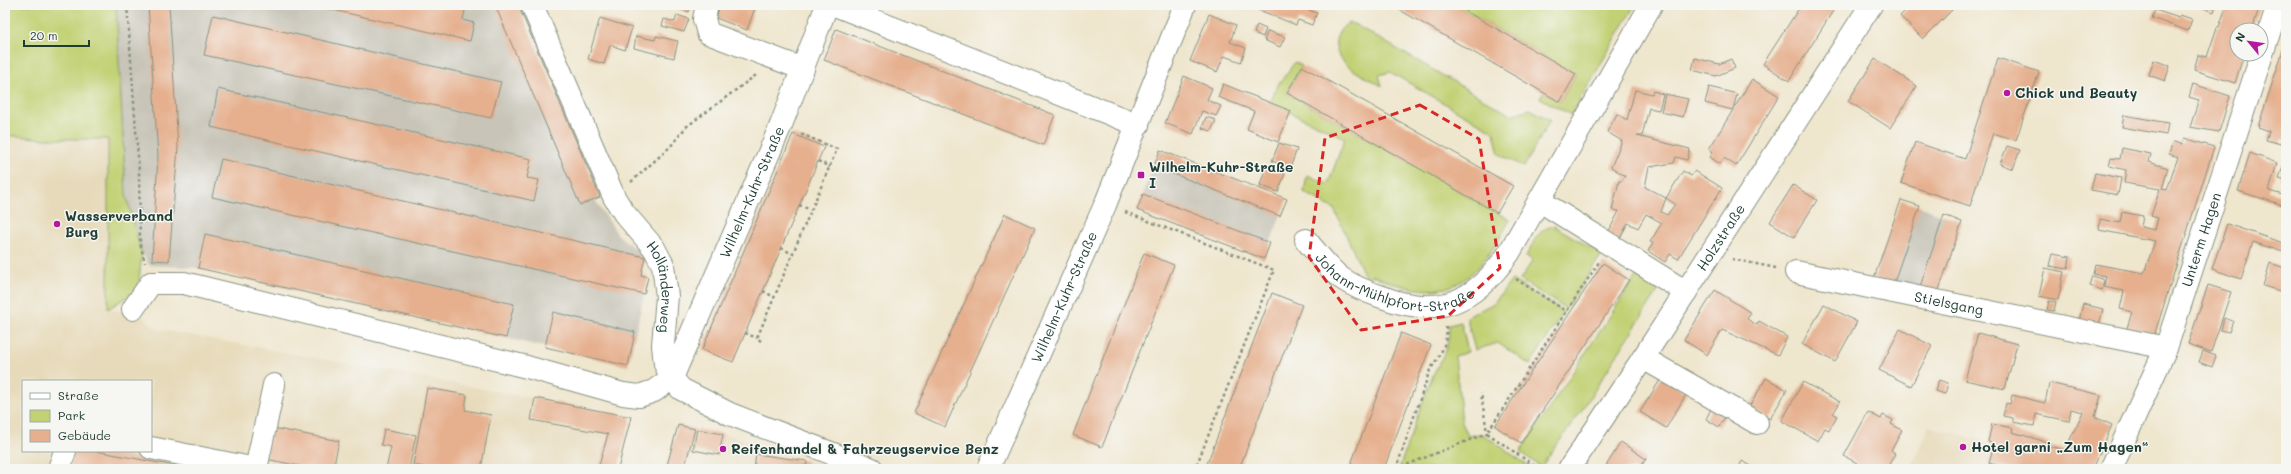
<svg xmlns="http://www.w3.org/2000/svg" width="2291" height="474" font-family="Mali,sans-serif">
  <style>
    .built { fill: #e7daba; fill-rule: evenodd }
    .industrial { fill: #c8c4b8 }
    .green { fill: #c2d174; stroke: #708754 }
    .building { fill: #e6b08f; fill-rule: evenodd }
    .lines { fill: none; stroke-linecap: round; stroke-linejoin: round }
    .minor-casing { stroke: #879281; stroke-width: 24 }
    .path { stroke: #879281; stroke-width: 2.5; stroke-dasharray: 3 3; stroke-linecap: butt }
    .minor { stroke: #fff; stroke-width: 22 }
    .marked { fill: none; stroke: #d62828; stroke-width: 3; stroke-dasharray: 8 5; stroke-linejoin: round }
    .poi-dot { fill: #b5179e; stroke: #f6f6f2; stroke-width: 1.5 }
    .labels { text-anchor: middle; stroke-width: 3; stroke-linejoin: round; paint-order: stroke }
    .poi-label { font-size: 14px; font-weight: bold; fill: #1f3d34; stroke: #f6f6f2; text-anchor: start }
    .street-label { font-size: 14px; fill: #1f3d34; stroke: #f6f6f2 }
  </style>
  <rect width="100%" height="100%" fill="#f6f6f2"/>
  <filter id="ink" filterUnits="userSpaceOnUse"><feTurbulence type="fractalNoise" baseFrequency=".025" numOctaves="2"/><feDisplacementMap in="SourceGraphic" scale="8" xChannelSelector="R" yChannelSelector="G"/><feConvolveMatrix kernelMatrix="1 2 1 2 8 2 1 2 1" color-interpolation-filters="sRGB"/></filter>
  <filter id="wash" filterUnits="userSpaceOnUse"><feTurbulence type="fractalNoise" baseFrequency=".012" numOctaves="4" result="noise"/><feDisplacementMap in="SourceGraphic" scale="16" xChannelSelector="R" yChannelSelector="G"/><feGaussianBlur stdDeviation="0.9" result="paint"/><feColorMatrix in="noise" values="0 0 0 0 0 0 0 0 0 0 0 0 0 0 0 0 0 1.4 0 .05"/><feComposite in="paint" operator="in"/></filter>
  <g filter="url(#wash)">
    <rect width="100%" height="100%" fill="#efe6ce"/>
    <path class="built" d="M5 135 46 139H108V309L139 314 157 329 613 413 598 469H5ZM23 381H151V451H23Z
      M1929 426 1994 444 2084 469H1910Z
      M695 429 723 434 759 444 757 454 807 461 828 469H684Z"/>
    <path class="industrial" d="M116 5H518L600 197 595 200 618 235 645 257 641 275 648 277 628 366 198 268 149 265 142 253 126 195Z
      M1160 150 1287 199 1264 259 1137 210Z
      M1901 200 1962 222 1938 293 1874 278Z"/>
    <path class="green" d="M5 5H116L126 195 142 253 138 290 108 309V139H46L5 135Z
      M1455 5H1635L1571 115 1540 98 1544 92 1560 102 1576 74Z
      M1349 23 1354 24 1511 115 1530 109 1550 120 1524 167 1499 154 1494 132 1390 72 1379 75 1382 86C1365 76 1333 65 1336 40 1338 32 1342 27 1349 23Z
      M1295 62 1302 66 1287 93 1510 220C1473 287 1446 307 1372 275L1370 280 1364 274 1334 209 1304 192 1307 175 1328 184 1345 138 1270 103 1278 85Z
      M1554 226 1602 254 1566 309 1520 280 1533 260 1526 256C1533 244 1538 228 1554 226Z
      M1637 275 1658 291 1584 407 1541 467 1520 452Z
      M1512 280 1564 312 1530 365 1498 343 1475 350 1467 320V317L1494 303Z
      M1461 322 1468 352 1455 356 1462 422 1468 436 1483 434 1533 469H1399C1409 441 1418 413 1429 385 1437 362 1451 351 1449 325Z"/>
    <g id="blocks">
      <path class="building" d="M148 5H169L178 147 169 261 152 260 158 157Z
        M311 5H466L463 20 474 23 470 41Z
        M495 5H518L600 197 580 205Z
        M609 5H622L621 9Z
        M679 5H691L689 12 678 9Z
        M720 5H756L747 30 716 18Z
        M1230 5H1244L1243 10Z
        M1261 5H1304L1303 8 1317 13 1312 25 1298 20 1296 25 1259 10Z
        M1391 5H1455L1576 74 1560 102Z
        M1801 5 1836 6 1789 81 1763 64Z
        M1911 5H1957L1923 39 1900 16Z
        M2195 5H2216L2214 12Z
        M2223 5H2260L2252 30H2237V54H2244L2235 83 2194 70 2198 55 2207 57 2217 27H2219L2226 7Z
        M2155 10 2179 18 2180 15 2192 19 2188 31 2152 18Z
        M1209 14 1236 25 1230 42 1246 48 1241 62 1224 56 1217 72 1190 61Z
        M213 15 501 82 491 118 204 55Z
        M677 15 689 19 684 32 662 26 664 19 675 22Z
        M600 18 632 28 625 50 610 45 604 64 588 59Z
        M1257 25 1266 29 1263 37 1254 33Z
        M836 29 1055 115 1043 145 824 60Z
        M1268 31 1285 37 1280 47 1264 40Z
        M636 36 655 40 656 36 678 41 674 58 634 48Z
        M2286 41V140L2282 139 2281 144 2266 140 2269 131 2258 127Z
        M1695 58 1719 64 1731 59 1735 68 1716 76 1692 70Z
        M1998 58 2039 72 2016 140 1993 133 1970 206 1901 183 1915 142 1965 159Z
        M1875 59 1917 86 1890 128 1848 101Z
        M2154 60 2170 66 2165 81 2149 75Z
        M1302 66 1513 186 1497 213 1287 93Z
        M1184 76 1212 88 1207 100 1221 106 1216 116 1202 111 1193 134 1165 123Z
        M1752 79 1779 96 1736 166 1724 158 1720 164 1710 157 1713 152 1709 149Z
        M1223 84 1291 111 1278 142 1247 129 1254 111 1218 97Z
        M2193 84 2230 96 2219 132 2190 127 2199 100 2189 97Z
        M1709 87 1737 94 1733 110 1705 103Z
        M218 89 531 159 527 178 539 180 534 201 211 127Z
        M1635 90 1652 94 1653 91 1663 94 1659 110 1649 108 1642 136H1637L1690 149 1687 160 1676 157 1674 163 1649 167 1645 187 1666 198 1683 171 1691 176 1695 171 1722 188 1678 259 1670 254 1665 262 1648 251 1653 243 1650 242 1662 223 1646 214 1638 228 1628 223 1619 240 1608 233 1619 211 1612 210 1619 181H1622L1625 176 1611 167 1622 141 1607 132 1617 114 1627 120ZM1666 198 1675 204 1667 215 1661 212Z
        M1665 94 1688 99 1683 117 1661 112Z
        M2124 115 2168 123 2166 135 2122 127Z
        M1206 117 1216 120 1211 131 1202 128Z
        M793 134 824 147 733 362 702 350Z
        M2184 138 2214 147 2154 336 2126 331 2132 312 2120 309 2124 291 2104 287 2106 276 2093 274 2095 264 2144 273 2155 241 2099 230 2100 219 2120 223 2122 212 2143 216 2141 227 2155 230 2158 218 2151 216 2160 189 2124 183 2126 170 2109 166 2111 158 2120 159 2122 148 2151 154 2149 162 2168 168 2162 189 2167 190 2178 157 2169 154 2173 142 2182 144Z
        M1279 143 1297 149 1290 168 1272 161Z
        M2007 146 2020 150 2013 169 2000 164Z
        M1160 150 1287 199 1280 216 1154 166Z
        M2250 153 2277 163 2269 191 2286 196V206L2238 191Z
        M221 159 645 257 641 275 648 277 644 294 212 197Z
        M2283 166 2286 167V180L2279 178Z
        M1266 167 1285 174 1278 192 1260 185Z
        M2095 173 2121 178 2118 195 2091 190Z
        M1793 185 1817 200 1794 237 1770 222Z
        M1143 194 1270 243 1264 259 1137 210Z
        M1901 200 1920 206 1893 285 1874 278Z
        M1005 214 1035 228 945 427 914 413Z
        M1944 215 1962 222 1938 293 1920 287Z
        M2227 224 2286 244V253L2253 242 2241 279 2212 269Z
        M205 234 514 304 506 338 198 268Z
        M1144 253 1174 265 1102 447 1073 435Z
        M2052 254 2070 257 2068 269 2049 266Z
        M1603 263 1629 280 1521 443 1495 426Z
        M2270 263 2285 268 2286 265V293L2263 286Z
        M2045 268 2064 272 2058 300 2039 296Z
        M2092 276 2104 280 2102 290 2089 286Z
        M2208 285 2231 292 2211 352 2188 344Z
        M1715 290 1751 313 1747 319 1757 325 1759 321 1787 337 1778 355 1722 330 1707 355 1684 340Z
        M1272 293 1302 305 1267 396 1239 469H1205Z
        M2049 301 2056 302 2054 311 2047 310Z
        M1824 304 1857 322 1835 362 1802 344Z
        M2083 304 2103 309 2099 325 2079 321Z
        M553 312 635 332 628 366 545 347Z
        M2224 318 2233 321 2229 332 2221 330Z
        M1900 329 1932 346 1911 386 1879 370Z
        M1401 333 1431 345 1396 436 1384 469H1349Z
        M1978 333 2017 344 2005 389 1965 380Z
        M2203 351 2216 356 2212 367 2199 362Z
        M1662 377 1687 393 1666 428 1640 412Z
        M1766 378 1787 390 1770 419 1749 407Z
        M1939 380 1948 383 1945 394 1935 391Z
        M1803 382 1840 402 1833 414 1837 416 1829 430 1825 428 1818 441 1782 421Z
        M2049 383 2101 395 2095 417 2112 425 2093 469H2009L1989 463 1994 444 1988 442 1992 424 2013 428 2012 432 2050 443 2049 446 2065 450 2083 412 2071 409 2069 421 2036 414 2034 426 2013 422V418L2003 416 2006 403 2010 404 2012 395 2045 403Z
        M427 388 467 395 465 410 491 415 481 469H435L413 465Z
        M535 398 631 417 618 469H598L608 434 531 420Z
        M1711 409 1725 417 1719 427 1706 419Z
        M1868 412 1881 419 1883 415 1893 420 1891 424 1902 430 1891 451 1895 454 1887 468 1883 466 1881 469H1859L1855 467 1857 463 1844 456Z
        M678 425 695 429 684 469H666Z
        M273 428 339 441 333 469H314L266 459Z
        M384 429 416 435 409 469H386L391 447 381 445Z
        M697 429 723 434 719 455 693 450Z
        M1621 442 1646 459 1639 469H1604Z
        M74 451H96L190 469H70Z
        M756 454 807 461 806 469H754Z
        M1742 461 1753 467 1756 469H1738Z"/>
    </g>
  </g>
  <g filter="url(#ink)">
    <use href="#blocks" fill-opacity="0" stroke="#879281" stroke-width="1"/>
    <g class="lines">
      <g class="minor-casing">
        <g id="minor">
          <path id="s1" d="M532 5 614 197 624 213 654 248 663 265 667 296 663 345 665 364 672 378 681 389 730 414 872 469"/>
          <path d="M707 5 704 19 708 33 803 69"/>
          <path d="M835 5 1138 125"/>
          <path d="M1540 201 1686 292"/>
          <path id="s2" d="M1306 240C1317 253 1328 268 1341 278 1354 287 1367 292 1382 297 1440 319 1475 302 1509 253L1651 5"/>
          <path id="s3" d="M1796 272 2166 348"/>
          <path id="s4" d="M133 309 151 283H184L527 367 623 394 639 396 654 391 672 378 781 125 827 5"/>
          <path d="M1643 358 1757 423"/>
          <path d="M151 448 256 469"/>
          <path d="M59 469 65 451"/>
          <path d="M256 469 274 385"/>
          <path id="s5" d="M988 469 1105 205 1185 5"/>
          <path id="s6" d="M1569 469 1643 358 1871 5"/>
          <path id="s7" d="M2111 469 2166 348 2278 5"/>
        </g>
      </g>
      <path class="path" d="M127 5 139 171 140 243 145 263
        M818 161 830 167
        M631 182 670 147 686 127 756 75
        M799 205 811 210
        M1125 212 1274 270 1195 469
        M781 248 793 254
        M1732 259 1776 268
        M1516 279 1566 311
        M763 291 774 297
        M745 333 757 338
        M761 341 757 338 837 149 801 134
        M1396 469 1430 370C1439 357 1449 342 1446 326
        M1396 469 1487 433 1481 393
        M1539 469 1487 433 1599 262"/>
      <use href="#minor" class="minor"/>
    </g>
  </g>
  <path class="marked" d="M1420 105 1479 139 1500 268 1448 316 1361 330 1309 257 1325 138Z"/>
  <g class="poi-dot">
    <circle cx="2007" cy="93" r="4"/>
    <rect x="1137" y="171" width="8" height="8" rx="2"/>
    <circle cx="57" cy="224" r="4"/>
    <circle cx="1963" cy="447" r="4"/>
    <circle cx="723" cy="449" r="4"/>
  </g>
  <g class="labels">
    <g class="poi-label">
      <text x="2015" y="98">Chick und Beauty</text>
      <text x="1149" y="172">Wilhelm-Kuhr-Straße<tspan x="1149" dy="16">I</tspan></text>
      <text x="65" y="221">Wasserverband<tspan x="65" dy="16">Burg</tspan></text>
      <text x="1971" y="452">Hotel garni „Zum Hagen“</text>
      <text x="731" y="454">Reifenhandel &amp; Fahrzeugservice Benz</text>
    </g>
    <g class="street-label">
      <text dy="5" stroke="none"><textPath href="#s4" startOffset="774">Wilhelm-Kuhr-Straße</textPath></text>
      <text dy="5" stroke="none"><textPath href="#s6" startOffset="277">Holzstraße</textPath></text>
      <text dy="5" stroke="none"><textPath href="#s7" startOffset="247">Unterm Hagen</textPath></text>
      <text dy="5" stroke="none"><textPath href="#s2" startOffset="106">Johann-Mühlpfort-Straße</textPath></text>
      <text dy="5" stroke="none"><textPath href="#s1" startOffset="314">Holländerweg</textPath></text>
      <text dy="5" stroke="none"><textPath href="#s5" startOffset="188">Wilhelm-Kuhr-Straße</textPath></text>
      <text dy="5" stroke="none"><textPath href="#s3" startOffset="156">Stielsgang</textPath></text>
    </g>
  </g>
  <rect width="2291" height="474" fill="none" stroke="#f6f6f2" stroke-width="20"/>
  <rect x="22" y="380" width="130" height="72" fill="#f6f6f2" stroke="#a0aca6"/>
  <rect x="30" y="393" width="20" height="6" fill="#ffffff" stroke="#a0aca6"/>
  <text x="58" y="400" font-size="12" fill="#1f3d34">Straße</text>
  <rect x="30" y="410" width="20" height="12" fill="#c2d174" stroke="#a0aca6"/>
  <text x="58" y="420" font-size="12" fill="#1f3d34">Park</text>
  <rect x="30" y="430" width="20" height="12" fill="#e6b08f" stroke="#a0aca6"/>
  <text x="58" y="440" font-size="12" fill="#1f3d34">Gebäude</text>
  <g transform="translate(2249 42) rotate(299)"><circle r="19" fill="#f6f6f2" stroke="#a0aca6"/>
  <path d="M0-3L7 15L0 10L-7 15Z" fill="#b5179e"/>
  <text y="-6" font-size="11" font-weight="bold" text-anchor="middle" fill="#1f3d34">N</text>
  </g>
  <path d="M24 40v6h65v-6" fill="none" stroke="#1f3d34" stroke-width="2"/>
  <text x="30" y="40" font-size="12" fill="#1f3d34" stroke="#f6f6f2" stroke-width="3" paint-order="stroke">20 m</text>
</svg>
